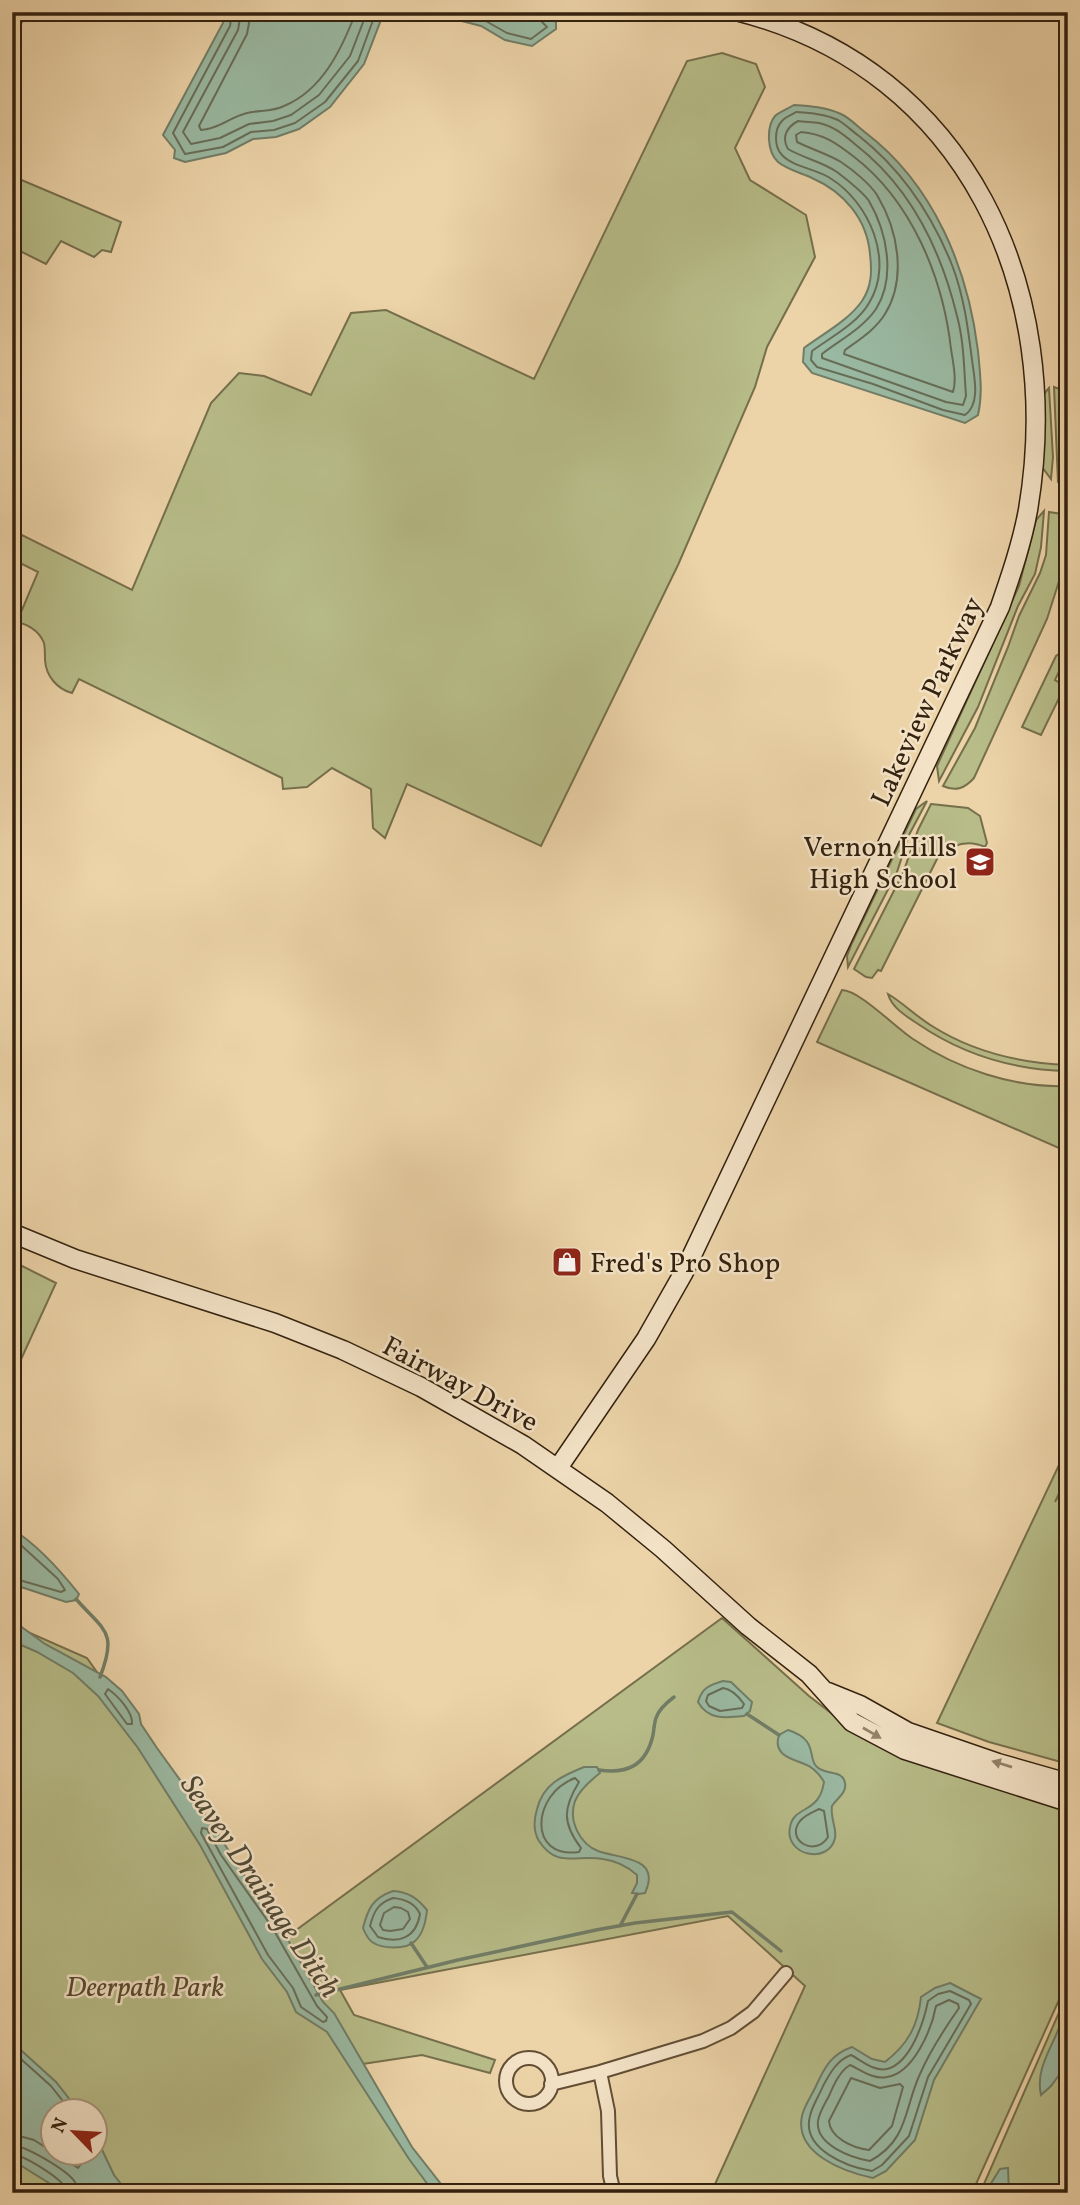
<svg xmlns="http://www.w3.org/2000/svg" width="1080" height="2205" font-family="Vollkorn,serif">
  <style>
    .green { fill: #b7bc88; stroke: #766f4c; stroke-width: 2; fill-rule: evenodd }
    .water { fill: #9ab9a2; stroke: #717d67; stroke-width: 2 }
    .lines { fill: none; stroke-linecap: round; stroke-linejoin: round }
    .shore { stroke: #676e58; stroke-width: 2 }
    .stream { stroke: #717d67; stroke-width: 3.5 }
    .street-casing { stroke: #624e35; stroke-width: 16 }
    .secondary-casing { stroke: #34220f; stroke-width: 21 }
    .street { stroke: #f3e2c6; stroke-width: 12 }
    .secondary { stroke: #f3e2c6; stroke-width: 18 }
    .oneway { fill: #94826a }
    .labels { text-anchor: middle; stroke-width: 5; stroke-linejoin: round; paint-order: stroke }
    .street-label { font-size: 28px; fill: #34220f; stroke: #f3e2c6 }
    .poi-label { font-size: 28px; fill: #34220f; stroke: #f3e2c6; text-anchor: end }
    .park-label { font-size: 28px; font-style: italic; fill: #55482d; stroke: #f3e2c6 }
    .water-label { font-size: 30px; font-style: italic; fill: #4e4834; stroke: #f3e2c6 }
  </style>
  <rect width="100%" height="100%" fill="#ecd3a8"/>
  <filter id="stains"><feTurbulence type="fractalNoise" baseFrequency=".00286" numOctaves="4"/><feColorMatrix values="0 0 0 0 .2 0 0 0 0 .09 0 0 0 0 .02 0 0 0 .5 -.17"/></filter>
  <radialGradient id="worn" r=".72"><stop offset=".6" stop-color="#630" stop-opacity="0"/><stop offset="1" stop-color="#630" stop-opacity=".3"/></radialGradient>
  <path class="green" d="M722 53 756 64 765 87 735 148 750 180 806 215 815 257 767 347 755 387 678 565 541 846 407 784 385 838 373 828 371 789 332 768 307 787 283 789 282 778 79 679 72 693C57 689 46 676 45 660 45 655 45 648 44 643 39 630 25 622 12 622V606L22 610 38 572 12 559V553L22 535 132 590 211 403 239 373 264 376 311 395 351 313 386 310 534 379 687 61Z
    M12 176 121 222 111 252 102 250 94 257 61 241 46 264 12 247Z
    M1054 387 1068 392V486L1058 482Z
    M1049 388 1053 457 1051 479 1042 467V396Z
    M1044 511 1041 547 1035 574 1018 606 978 707 939 781 937 766 1019 586 1036 520Z
    M1049 512 1062 514 1068 519V553L1047 619 974 778C965 788 956 792 943 786L975 728 1008 647 1019 616 1040 573 1046 555Z
    M1059 654 1066 657 1055 680 1065 686 1041 735 1022 727 1056 656Z
    M927 801 909 835 897 872 848 967 847 956 852 943 916 809Z
    M931 804 968 808 980 816 987 843 985 847C968 839 953 844 939 855L881 971 878 970 872 978 866 977 854 969 903 873 918 830Z
    M842 990C859 990 896 1028 913 1039 957 1069 1014 1088 1068 1086V1152L817 1042Z
    M888 994C902 1002 917 1017 932 1026 973 1052 1020 1063 1068 1065V1071C1014 1070 962 1054 918 1024 906 1016 892 1008 888 994Z
    M12 1261 56 1283 12 1379Z
    M1068 1446V1475L1055 1502 1068 1478V1764L989 1742 937 1723Z
    M722 1618 809 1696 839 1719 1068 1806V1980L972 2193H711L805 1986 728 1916 340 1990 354 2015 495 2060 490 2073 422 2055 356 2065 440 2193H12V1625L87 1658 195 1811 277 1944ZM52 2110H94V2152H52Z
    M1068 1992V2193H980Z"/>
  <path class="water" d="M226 12H384L364 64 330 107 299 129 276 137 253 139 226 153 185 162 174 158 175 150 163 135 223 23Z
    M448 12H535L556 22V29L532 46 505 40 481 26 458 20Z
    M794 105C810 106 826 107 841 114 850 118 858 127 866 133 934 185 968 269 978 351 980 373 983 393 978 415L965 423 812 373 803 362 804 348C823 334 849 320 862 301 872 286 872 271 870 254 867 219 844 192 812 178 801 173 786 169 778 162 767 152 766 127 775 116 779 112 789 108 794 105Z
    M12 1529C38 1545 60 1570 79 1594L76 1600 66 1602 12 1584Z
    M12 1620 45 1644 106 1677 122 1691 139 1714 141 1724 157 1748 209 1820 263 1904 278 1922 323 2002 334 2013 412 2147 448 2193H434L409 2159 327 2032 296 2012 287 1992 262 1959 200 1845 138 1748 98 1696 73 1673 37 1652 12 1641Z
    M723 1681 731 1682 752 1702 750 1711 744 1716C725 1718 708 1720 698 1702 702 1688 709 1685 723 1681Z
    M788 1730C823 1741 803 1762 822 1770 830 1774 843 1771 845 1783 847 1793 837 1798 832 1806 830 1817 837 1829 835 1838 829 1865 784 1856 790 1827 793 1809 812 1811 819 1797 822 1793 823 1787 824 1782 819 1773 811 1766 802 1763 788 1758 773 1753 779 1735Z
    M584 1767H597L600 1773C591 1780 580 1789 575 1801 568 1821 580 1844 598 1851 619 1859 662 1856 645 1893L639 1894 632 1893 637 1883V1875C627 1866 617 1861 603 1859 577 1854 557 1869 539 1841 533 1831 534 1819 537 1809 543 1784 562 1776 584 1767Z
    M393 1891C409 1892 417 1898 427 1910 426 1920 423 1934 415 1941 406 1950 382 1949 372 1942 368 1939 365 1933 363 1928 368 1908 373 1898 393 1891Z
    M950 1983 981 1999 934 2080 915 2140 886 2171 873 2178C845 2172 794 2154 802 2116 804 2106 812 2095 816 2086 825 2066 832 2054 852 2047L872 2059 885 2062C908 2044 918 2026 921 1997L935 1988Z
    M1068 1997V2063L1051 2086 1041 2095C1035 2069 1052 2048 1060 2025 1064 2016 1065 2006 1068 1997Z
    M12 2042 56 2082 78 2110H52V2152H94L95 2135 114 2175 128 2193H65L12 2160Z
    M1008 2168 1009 2193H985L1000 2169Z"/>
  <g class="lines">
    <path class="shore" d="M232 12 230 26 173 133 185 154 223 147 251 132 274 130 295 123 325 102 358 61 376 12
      M241 12 238 30 183 132 191 144 220 138 249 124 273 121 291 115 319 95 350 56 367 12
      M251 12 247 34 199 126 201 130C219 129 230 117 247 113 260 110 272 112 284 106 323 90 342 48 356 12
      M459 12 484 20 507 33 531 39 547 27 539 19 538 12
      M796 112C810 113 825 114 838 120 845 124 852 131 859 136 902 170 932 215 952 265 964 296 968 328 972 360 974 376 981 404 965 415L943 410 873 384 817 367 811 360 812 351C831 337 857 324 869 303 895 261 869 202 830 178 816 169 793 167 782 155 774 147 774 129 782 121 785 117 792 115 796 112Z
      M798 121C805 122 813 122 819 123 834 126 845 136 856 145 910 187 941 250 957 316 964 341 964 370 966 396L963 405 946 402 822 358V354C840 340 863 328 876 309 896 277 887 232 869 201 862 191 847 180 837 172 823 162 803 158 788 149 781 137 787 127 798 121Z
      M801 132C824 134 836 143 853 156 912 201 943 278 951 349 953 362 957 380 953 392L844 354 845 350C860 339 875 330 885 314 907 278 898 230 877 195 870 184 853 170 841 162 828 154 811 149 797 142L796 135Z
      M12 1537 58 1579 65 1590 61 1592 12 1578
      M723 1688C732 1689 739 1697 744 1704L742 1708 720 1711 709 1706 706 1701 708 1695Z
      M108 1689C118 1696 133 1712 132 1724H127L105 1694Z
      M575 1778 579 1782C563 1808 562 1823 581 1848L579 1852C527 1859 532 1794 575 1778Z
      M819 1809 824 1811 828 1837C815 1858 785 1840 800 1821 805 1815 813 1812 819 1809Z
      M202 1828 207 1829 221 1855 272 1927 317 2006 327 2017 326 2021 323 2022 301 2007 293 1988 268 1955 201 1833Z
      M393 1898C405 1899 415 1903 420 1914 416 1938 399 1944 378 1937L370 1926C374 1911 378 1903 393 1898Z
      M394 1907 401 1908 408 1912 410 1919 403 1929 390 1931 383 1930 380 1925 384 1913Z
      M950 1991 969 2000 971 2004 928 2077 909 2136 882 2165 872 2171C847 2167 801 2149 810 2116 812 2106 819 2096 823 2086 830 2073 837 2060 851 2055 861 2060 874 2072 887 2069 911 2063 924 2021 928 2001L938 1994Z
      M949 2000 958 2004 959 2008C945 2028 930 2051 920 2074 904 2108 909 2140 870 2161 852 2158 815 2145 818 2121 819 2113 825 2103 829 2096 834 2084 840 2071 850 2065 861 2070 874 2080 887 2077 914 2073 932 2028 936 2006Z
      M12 2051 51 2086 70 2110
      M851 2078 880 2088 900 2084 903 2087 892 2126 869 2150C853 2148 830 2138 829 2121Z
      M12 2134 34 2140 78 2168 81 2164 75 2152
      M12 2145C26 2146 67 2170 75 2182 77 2186 77 2188 77 2193
      M12 2154C25 2156 66 2180 68 2193"/>
    <path class="stream" d="M76 1599C104 1631 118 1631 100 1677
      M747 1714 779 1735
      M599 1770C627 1774 646 1766 653 1735 654 1730 654 1724 656 1718 659 1709 666 1703 674 1697
      M620 1926 637 1894
      M411 1943 427 1967
      M316 1995 458 1960 596 1930 635 1923 732 1912 781 1951"/>
    <g class="street-casing">
      <path id="street" d="M506 2081a23 23 0 1 1 46 0a23 23 0 1 1-46 0Z
        M600 2072 608 2111 610 2176 614 2193
        M551 2084 600 2072 703 2041 731 2028 753 2012 786 1973"/>
    </g>
    <g class="secondary-casing">
      <path id="secondary" d="M12 20 16 12
        M12 1233 75 1259 275 1323 343 1350 421 1387 523 1445 607 1503 663 1549 748 1626 809 1674 852 1722 905 1750 1068 1802
        M558 1468 646 1339 684 1272 1000 607C1011 575 1022 543 1028 510 1065 290 968 71 740 12
        M828 1692 860 1705 908 1732 998 1763 1068 1783"/>
    </g>
    <use href="#street" class="street"/>
    <use href="#secondary" class="secondary"/>
  </g>
  <defs><path id="oneway-solid" d="M-6-.8H1V-3.2L6.5 0L1 3.2V.8H-6Z" transform="scale(1.75)"/></defs>
  <g class="oneway">
    <use href="#oneway-solid" transform="translate(872 1733) rotate(30)"/>
    <use href="#oneway-solid" transform="translate(1002 1764) rotate(-163)"/>
  </g>
  <defs>
    <g id="school-square" transform="scale(1.575)"><rect x="-9" y="-9" width="18" height="18" rx="4" fill="#8f2418" stroke="#f3e2c6"/><path d="M0-5L7-2L0 1L-7-2ZM-4 1L0 2.5L4 1V4Q0 6-4 4Z" fill="#fff"/></g>
    <g id="shop-square" transform="scale(1.575)"><rect x="-9" y="-9" width="18" height="18" rx="4" fill="#8f2418" stroke="#f3e2c6"/><path d="M-5-2.5h2.3a2.7 3.5 0 0 1 5.4 0H5L5.5 6h-11ZM-1.5-2.5h3a1.5 2.3 0 0 0-3 0Z" fill="#fff"/></g>
  </defs>
  <g fill-rule="evenodd">
    <use href="#school-square" x="980" y="862"/>
    <use href="#shop-square" x="567" y="1262"/>
  </g>
  <g class="labels">
    <g class="street-label">
      <text transform="translate(926 701) rotate(-65)" y="10">Lakeview Parkway</text>
      <text transform="translate(461 1383) rotate(28)" y="10">Fairway Drive</text>
    </g>
    <g class="poi-label">
      <text x="957" y="856">Vernon Hills<tspan x="957" dy="32">High School</tspan></text>
      <text x="590" y="1272" text-anchor="start">Fred's Pro Shop</text>
    </g>
    <g class="park-label">
      <text x="145" y="1996">Deerpath Park</text>
    </g>
    <g class="water-label">
      <text transform="translate(261 1886) rotate(56)" y="10">Seavey Drainage Ditch</text>
    </g>
  </g>
  <rect width="1080" height="2205" fill="none" stroke="#ecd3a8" stroke-width="42"/>
  <rect x="14" y="14" width="1052" height="2177" fill="none" stroke="#34220f" stroke-width="3.5"/>
  <rect x="21" y="21" width="1038" height="2163" fill="none" stroke="#34220f" stroke-width="2"/>
  <g transform="translate(74 2132) rotate(295)"><circle r="33" fill="#f3e2c6" stroke="#a7957d" stroke-width="2"/>
  <path d="M0-5L12 26L0 18L-12 26Z" fill="#8f2418"/>
  <text y="-10" font-size="19" font-weight="bold" text-anchor="middle" fill="#34220f">N</text>
  </g>
  <rect width="100%" height="100%" filter="url(#stains)"/>
  <rect width="100%" height="100%" fill="url(#worn)"/>
</svg>
